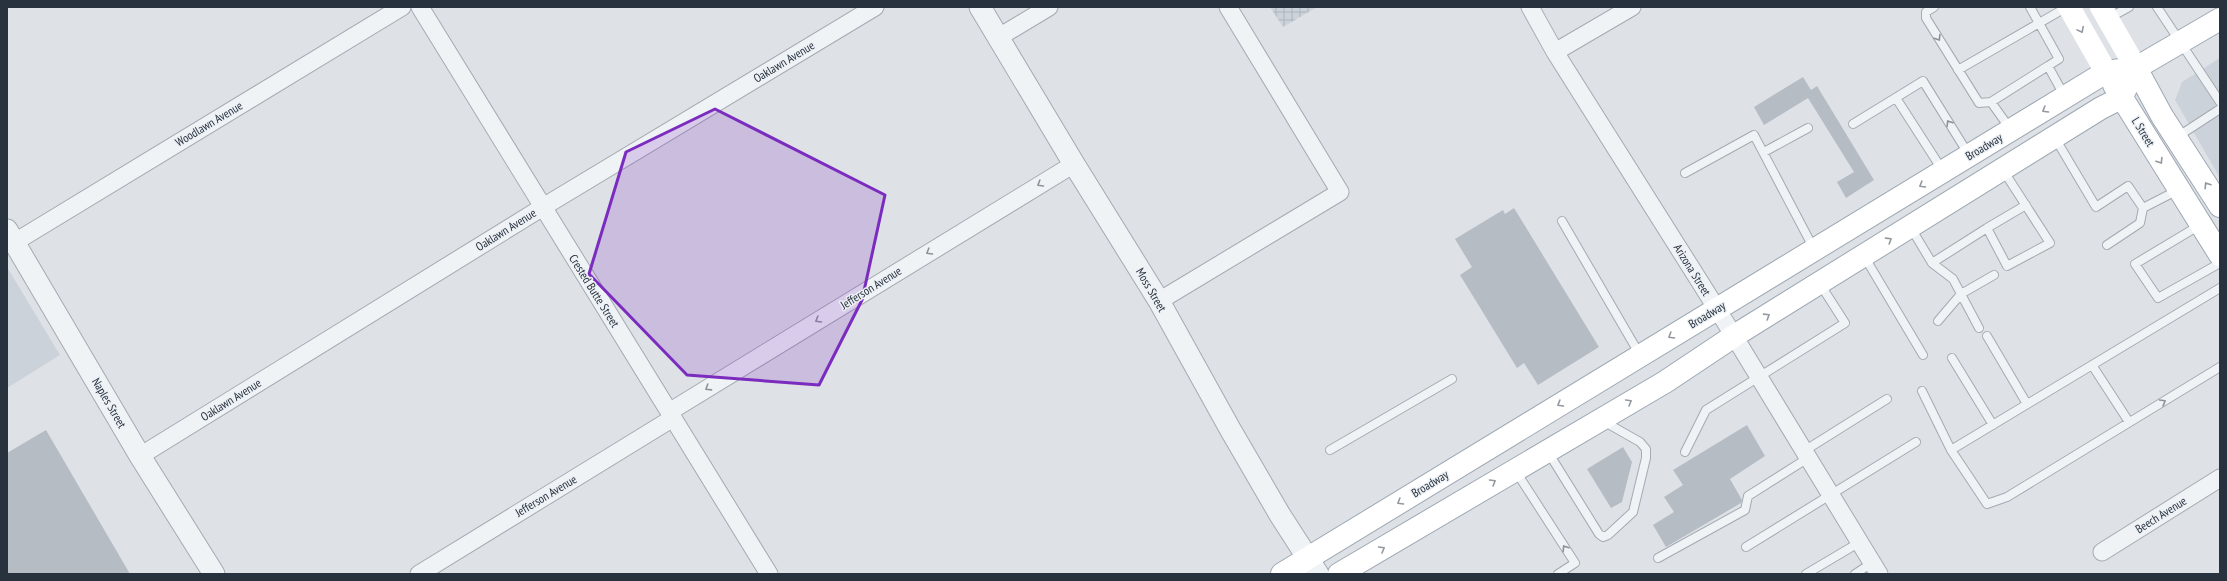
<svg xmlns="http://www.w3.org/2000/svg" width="2227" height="581" font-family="'PT Sans Narrow',sans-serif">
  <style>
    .built { fill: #ccd2d9 }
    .industrial { fill: url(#industrial-grid) }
    .building { fill: #b5bcc4 }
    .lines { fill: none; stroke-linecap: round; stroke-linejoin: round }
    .service-casing { stroke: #a3aab1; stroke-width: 10 }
    .minor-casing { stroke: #a3aab1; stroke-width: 19 }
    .tertiary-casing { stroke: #a3aab1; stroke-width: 23 }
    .primary-casing { stroke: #9da8b3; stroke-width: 24 }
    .service { stroke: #f0f3f6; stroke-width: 8 }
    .minor { stroke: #f0f3f6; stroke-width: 17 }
    .tertiary { stroke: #f0f3f6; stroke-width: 21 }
    .secondary { stroke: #fff; stroke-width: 22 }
    .primary { stroke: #fff; stroke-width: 22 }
    .oneway { stroke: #93989e }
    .oneway2 { stroke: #8c929a }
    .marked { fill: #7b2cbf; fill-opacity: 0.2; stroke: #7b2cbf; stroke-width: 3; stroke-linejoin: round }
    .labels { text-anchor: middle; stroke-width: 3; stroke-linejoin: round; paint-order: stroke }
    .street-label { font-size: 12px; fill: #27323e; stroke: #edf1f5 }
  </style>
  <defs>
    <pattern id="industrial-grid" width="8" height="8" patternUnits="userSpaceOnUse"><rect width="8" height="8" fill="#ccd2d9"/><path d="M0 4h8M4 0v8" fill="none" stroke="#afb5bb"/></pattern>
  </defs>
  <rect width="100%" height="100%" fill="#dee2e7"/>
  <path class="built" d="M2220 58V178L2175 100 2182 82Z
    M7 267 60 355 7 388Z"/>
  <path class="industrial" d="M1270 7H1317L1283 27Z"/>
  <path class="building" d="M1803 77 1811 90 1817 86 1874 180 1846 198 1837 182 1854 172 1808 98 1764 125 1754 107Z
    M1514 208 1599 347 1538 385 1524 363 1517 368 1460 275 1472 267 1455 239 1503 210 1505 214Z
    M1747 425 1765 456 1730 479 1742 500 1741 503 1666 547 1653 525 1674 512 1664 497 1683 485 1673 470Z
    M46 430 130 574H7V453Z
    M1623 447 1632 462 1622 502 1611 508 1587 469Z"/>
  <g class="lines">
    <g class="service-casing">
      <path id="service" d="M1934 7 1926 12V18L1979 103 1991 102 2011 130
        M2030 7 2059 59 2048 66
        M2157 7 2220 102
        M2109 18 2129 7
        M1958 70 2067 7
        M1896 98 1943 171
        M1991 102 2048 66 2065 97
        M1853 124 1923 81 1969 155
        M2177 137 2220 109
        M2055 138 2096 207 2128 186 2143 208
        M1764 152 1808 128
        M2003 170 2050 243 2007 266 1987 228 2026 205
        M1685 173 1754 135 1814 249
        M1562 221 1640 355
        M2200 225 2135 264 2158 298 2220 263
        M1911 228 1932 263 1987 228
        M2107 245 2140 223 2143 208 2178 190
        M1864 256 1923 355
        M1932 263 1953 279 1979 328
        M1938 321 1961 294 1994 275
        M1987 336 2027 404
        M1952 358 1993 425
        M2092 365 2129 422
        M1922 391 1951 450 2220 288
        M1330 450 1452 379
        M1951 450 1987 504 2007 497 2220 367
        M1804 451 1887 399
        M1548 452 1599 534 1603 537 1608 535 1633 512 1646 458V449L1640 442 1603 421
        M1685 452 1706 410 1845 323 1820 284
        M1515 470 1575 563 1558 574
        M1746 547 1916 442
        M1658 558 1745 510 1748 496 1808 458
        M1806 574 1860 542
        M1855 574 1872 563"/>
    </g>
    <g class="minor-casing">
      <path id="minor" d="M420 7 769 574
        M1530 7 1555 52 1734 336 1879 574
        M999 37 1049 7
        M1555 52 1632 7
        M15 242 402 7
        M1159 301 1340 192 1228 7
        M669 412 1074 164
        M140 456 543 207 875 7
        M2102 552 2220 478
        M419 574 673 418"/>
    </g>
    <g class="tertiary-casing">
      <path id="tertiary" d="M980 7 1074 164 1159 301 1230 429 1280 515 1318 574
        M7 230 140 456 214 574"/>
    </g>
    <g class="primary-casing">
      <path id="primary" d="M2136 68 2162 116 2220 206
        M2114 85 2220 255
        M1282 574 2106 72 2136 68 2220 19
        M1339 574 1665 382 1734 336 2101 108 2121 98 2136 68"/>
    </g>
    <use href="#service" class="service"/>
    <use href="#minor" class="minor"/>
    <use href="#tertiary" class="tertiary"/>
    <path class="secondary" d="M2069 7 2106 72
      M2101 7 2136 68"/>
    <use href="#primary" class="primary"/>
  </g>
  <defs><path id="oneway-chevron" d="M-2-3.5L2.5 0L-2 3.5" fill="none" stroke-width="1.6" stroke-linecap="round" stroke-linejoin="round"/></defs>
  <g class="oneway">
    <use href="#oneway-chevron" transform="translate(2081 30) rotate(62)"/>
    <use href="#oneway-chevron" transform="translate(2045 110) rotate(149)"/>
    <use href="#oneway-chevron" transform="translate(2160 161) rotate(58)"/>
    <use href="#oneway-chevron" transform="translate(1922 185) rotate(149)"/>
    <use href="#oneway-chevron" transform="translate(2207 185) rotate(-123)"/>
    <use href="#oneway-chevron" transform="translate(1889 240) rotate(-32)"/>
    <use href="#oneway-chevron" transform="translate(1767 316) rotate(-32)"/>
    <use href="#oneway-chevron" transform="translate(1671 336) rotate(149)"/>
    <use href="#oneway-chevron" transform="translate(1629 402) rotate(-30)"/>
    <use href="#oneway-chevron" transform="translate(1560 404) rotate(149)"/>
    <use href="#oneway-chevron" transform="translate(1493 482) rotate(-31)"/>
    <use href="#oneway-chevron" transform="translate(1400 502) rotate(149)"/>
    <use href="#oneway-chevron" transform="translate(1382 549) rotate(-30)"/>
  </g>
  <g class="oneway2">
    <use href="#oneway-chevron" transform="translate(1938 38) rotate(58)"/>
    <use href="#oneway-chevron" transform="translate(1949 123) rotate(-122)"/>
    <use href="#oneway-chevron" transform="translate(1040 184) rotate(149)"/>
    <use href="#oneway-chevron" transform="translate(929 252) rotate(149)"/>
    <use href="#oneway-chevron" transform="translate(818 320) rotate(149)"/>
    <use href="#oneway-chevron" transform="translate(708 388) rotate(148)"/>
    <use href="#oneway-chevron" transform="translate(2163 402) rotate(-31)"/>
    <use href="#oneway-chevron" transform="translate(1565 548) rotate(-123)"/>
  </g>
  <path class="marked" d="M715 109 885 195 862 300 819 385 687 375 589 274 626 152Z"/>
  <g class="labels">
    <g class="street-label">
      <text transform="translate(784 62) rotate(-31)" y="4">Oaklawn Avenue</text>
      <text transform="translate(209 124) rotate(-31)" y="4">Woodlawn Avenue</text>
      <text transform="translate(2143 132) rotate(58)" y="4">L Street</text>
      <text transform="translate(1984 147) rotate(-31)" y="4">Broadway</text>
      <text transform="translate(506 230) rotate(-32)" y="4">Oaklawn Avenue</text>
      <text transform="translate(1692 270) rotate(58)" y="4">Arizona Street</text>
      <text transform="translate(871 288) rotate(-32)" y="4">Jefferson Avenue</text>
      <text transform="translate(1151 290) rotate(60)" y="4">Moss Street</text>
      <text transform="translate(594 291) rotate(58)" y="4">Crested Butte Street</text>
      <text transform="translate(1707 315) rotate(-31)" y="4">Broadway</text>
      <text transform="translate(231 400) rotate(-32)" y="4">Oaklawn Avenue</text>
      <text transform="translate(109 403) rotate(60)" y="4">Naples Street</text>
      <text transform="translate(1430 484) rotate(-31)" y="4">Broadway</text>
      <text transform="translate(546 496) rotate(-31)" y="4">Jefferson Avenue</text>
      <text transform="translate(2161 515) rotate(-32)" y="4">Beech Avenue</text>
    </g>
  </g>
  <rect width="2227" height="581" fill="none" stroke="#27323e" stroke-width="16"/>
</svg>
